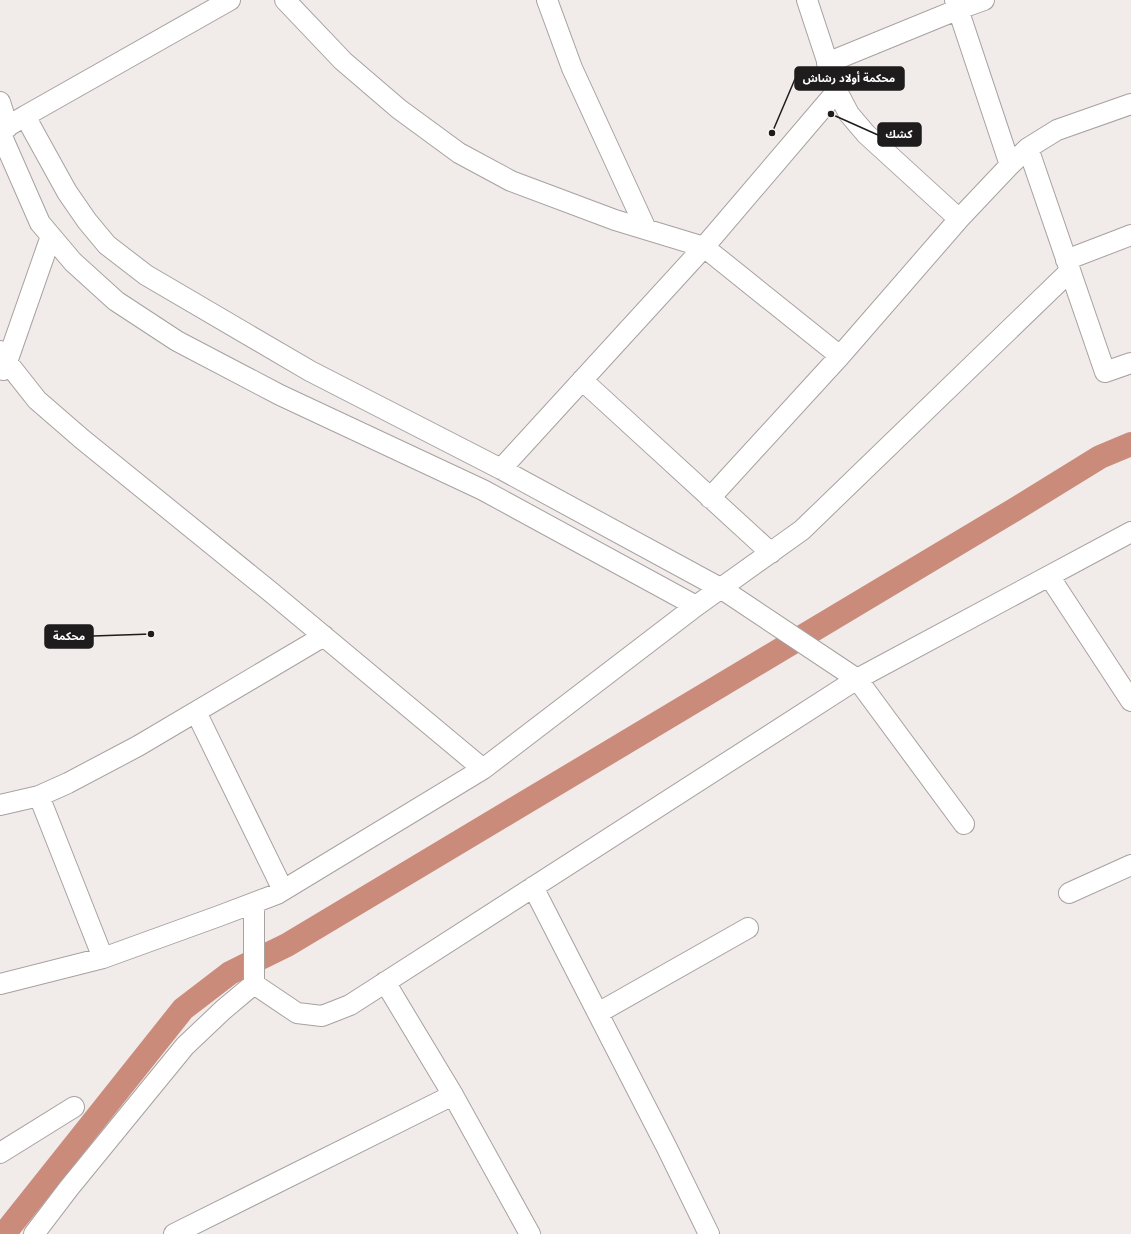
<svg xmlns="http://www.w3.org/2000/svg" width="1131" height="1234" font-family="'PT Serif','Noto Sans Arabic',serif">
  <style>
    .lines { fill: none; stroke-linecap: round; stroke-linejoin: round }
    .canal { stroke: #cb8b7b; stroke-width: 24 }
    .minor-casing { stroke: #a7a1a0; stroke-width: 22 }
    .minor { stroke: #fff; stroke-width: 20 }
    .leader { fill: none; stroke: #1e1c1c; stroke-width: 1.5 }
    .callout-dot { fill: #1e1c1c; stroke: #fff9f7; stroke-width: 1.5 }
    .callout { fill: #1e1c1c; stroke: #1e1c1c; stroke-width: 1.5 }
    .callout-label { font-size: 11px; text-anchor: middle; font-weight: bold; fill: #fff }
  </style>
  <rect width="100%" height="100%" fill="#f1ebea"/>
  <g class="lines">
    <path class="canal" d="M4 1234 183 1009 230 973 287 945 1014 510 1100 457 1131 444"/>
    <g class="minor-casing">
      <path id="minor" d="M285 0 343 61 399 109 459 153 511 181 615 220 704 247 840 356
        M547 0 572 68 646 229
        M807 0 837 91 849 114 866 134 959 219
        M955 0 1010 165
        M827 63 959 9 984 0
        M0 102 8 127
        M25 116 67 192 87 221 107 245 146 275 310 371 501 469 722 589 857 679 964 824
        M0 131 25 116 230 0
        M0 132 40 223 73 262 116 301 177 341 280 395 483 490 696 606
        M1028 148 1105 372 1131 363
        M1066 260 1131 235
        M0 351 7 362 37 400 82 439 272 593 483 769
        M3 370 7 362 51 236
        M582 380 771 553
        M501 469 704 247 837 91
        M710 498 840 356 959 219 1010 165 1028 148 1057 130 1131 104
        M1049 576 1131 701
        M196 712 283 890
        M39 796 103 958
        M0 805 39 796 68 783 138 746 324 636
        M533 887 667 1148 709 1234
        M1069 893 1131 865
        M0 984 103 958 219 916 277 894 483 769 696 606 802 530 1070 271
        M254 984 297 1013 322 1016 350 1005 857 679 1131 532
        M598 1013 748 928
        M453 1095 530 1234
        M0 1153 74 1107
        M34 1234 69 1188 185 1046 223 1010 254 984V903
        M174 1234 453 1095 385 982"/>
    </g>
    <use href="#minor" class="minor"/>
  </g>
  <path class="leader" d="M772 133L795 79M831 114L878 135M151 634L93 636"/>
  <g class="callout-dot">
    <circle cx="772" cy="133" r="4"/>
    <circle cx="831" cy="114" r="4"/>
    <circle cx="151" cy="634" r="4"/>
  </g>
  <g class="callout">
    <rect x="795" y="67" width="109" height="23" rx="4"/>
    <rect x="878" y="123" width="43" height="23" rx="4"/>
    <rect x="45" y="625" width="48" height="23" rx="4"/>
  </g>
  <g class="callout-label">
    <text x="849" y="82">محكمة أولاد رشاش</text>
    <text x="899" y="138">كشك</text>
    <text x="69" y="640">محكمة</text>
  </g>
</svg>
